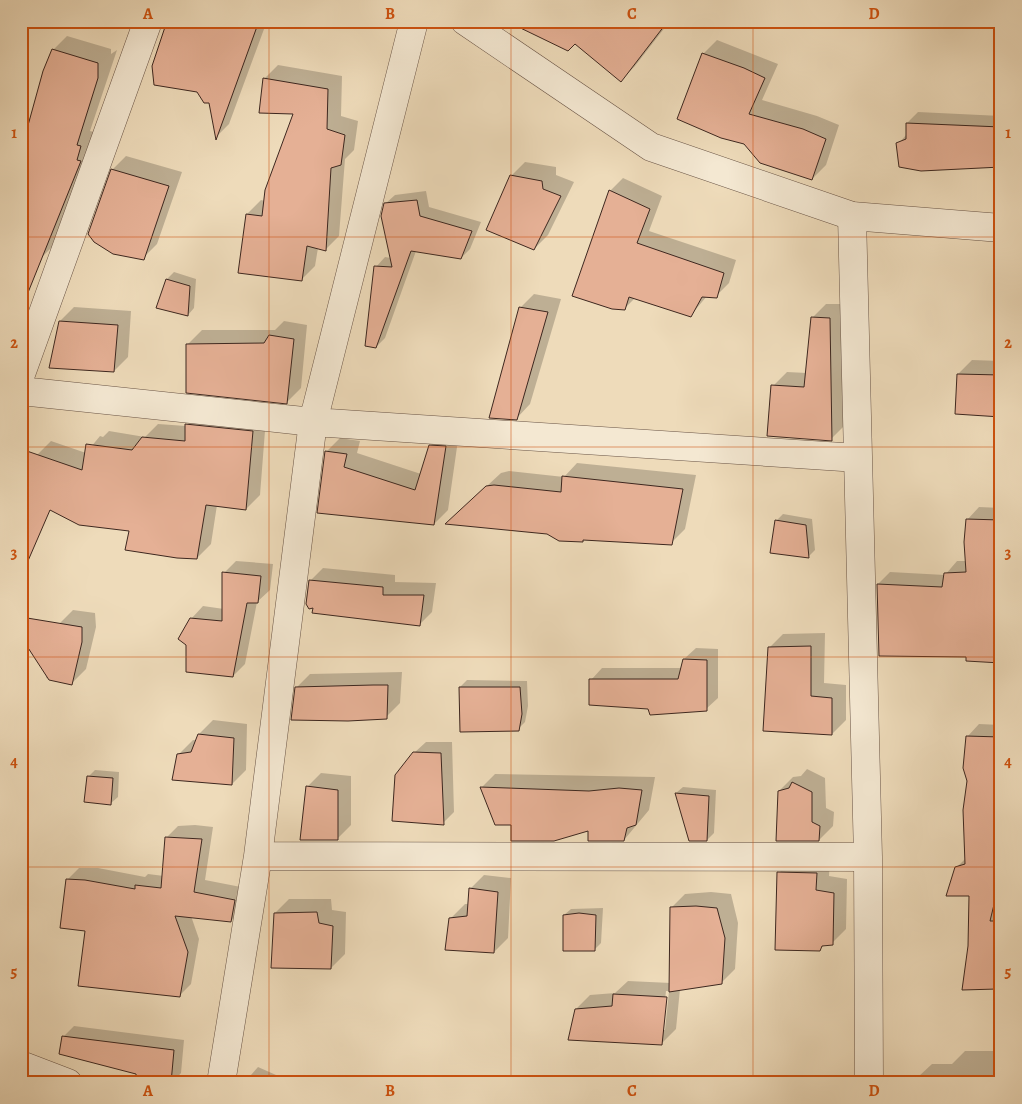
<svg xmlns="http://www.w3.org/2000/svg" width="1022" height="1104" font-family="Alegreya,serif">
  <style>
    .shadow { fill: #0003; fill-rule: evenodd }
    .building { fill: #e5b095; stroke: #3d271f }
    .lines { fill: none; stroke-linecap: round; stroke-linejoin: round }
    .minor-casing { stroke: #695446; stroke-width: 29 }
    .tertiary-casing { stroke: #695446; stroke-width: 29 }
    .minor { stroke: #f4e8d2; stroke-width: 28 }
    .tertiary { stroke: #f4e8d2; stroke-width: 28 }
    .grid { fill: none; stroke: #ce520f; stroke-width: 1; stroke-opacity: 0.55 }
    .neatline { fill: none; stroke: #ce520f; stroke-width: 2 }
    .grid-label { font-size: 16px; text-anchor: middle; font-weight: bold; fill: #ce520f }
  </style>
  <rect width="100%" height="100%" fill="#eedbba"/>
  <filter id="stains"><feTurbulence type="fractalNoise" baseFrequency=".004" numOctaves="4"/><feColorMatrix values="0 0 0 0 .2 0 0 0 0 .09 0 0 0 0 .02 0 0 0 .5 -.17"/></filter>
  <radialGradient id="worn" r=".72"><stop offset=".6" stop-color="#630" stop-opacity="0"/><stop offset="1" stop-color="#630" stop-opacity=".3"/></radialGradient>
  <path class="shadow" d="M171 21H267L229 124 216 137 210 102Z
    M542 21H670L635 66 621 80 575 42Z
    M67 36 111 49V54L117 50 90 131 94 132 54 245 40 259 26 258 21 270V127L31 117 53 50Z
    M717 40 778 64 762 100 817 116 839 125 826 165 812 179 761 162 703 54Z
    M278 65 342 76 341 116 358 121 354 150 345 159 339 236 325 250 318 248 315 266 301 280 240 272 247 214 261 200 265 201 294 113 264 79Z
    M918 112 1001 116V183H998L996 166 898 144 907 134V123Z
    M126 156 182 172 157 244 143 258 112 170Z
    M525 162 556 167V175L574 182 548 235 534 249 511 176Z
    M623 178 662 196 649 231 736 260 729 283 716 296H707L691 315 636 297 624 309 610 191Z
    M426 191 429 207 481 222 470 249 461 258 416 251 385 338 376 347V267L385 257 391 258 385 204 395 195Z
    M174 272 196 279 194 308 188 315 167 279Z
    M534 294 561 299 530 404 516 419 520 308Z
    M826 304H844L845 425 831 439 773 386 787 372 807 373 812 318Z
    M74 307 131 311 128 357 114 371 60 321Z
    M284 321 307 325 301 388 287 402 188 344 202 330H275Z
    M972 360 1001 361V413L958 374Z
    M200 411 266 418 260 495 246 509 217 505 211 544 197 558 130 530 37 455 51 441 86 453 100 436 103 437 109 431 145 437 158 424 186 426Z
    M444 432 459 433 448 510 434 524 319 512 326 452 340 438 360 441 357 453 421 474 430 446Z
    M577 463 696 475 685 529 671 543 584 539 583 541 461 510 501 473 509 471 564 477Z
    M979 507 1001 508V661L967 656 878 584 890 572 945 575 957 561H966L967 520Z
    M783 514 812 519 815 550 808 557 776 521Z
    M236 561 273 564 270 590 257 602 245 664 233 676 191 619 203 606 224 609V573Z
    M323 568 395 575V582L436 583 432 612 419 625 310 581Z
    M73 610 95 613 96 627 86 669 72 683 46 678 59 624Z
    M825 633 824 683 846 685V720L832 734 769 648 783 634Z
    M696 648 718 649V698L706 709 649 708 591 680 602 668H682L684 659Z
    M402 672 400 703 386 717 296 688 310 674Z
    M467 680 527 681 528 706 525 722 518 729 460 687Z
    M213 720 247 724 246 770 232 784 179 754 193 740H197L199 734Z
    M979 724 1001 725V983L996 988 969 947 970 895 956 868 966 858 967 737Z
    M426 742H452L454 812 443 823 414 753Z
    M807 769 825 778 826 808 834 812 833 826 819 840 779 791 793 777 801 776Z
    M95 770 119 772 118 797 111 803 88 777Z
    M321 773 351 776V825L337 839 307 787Z
    M495 774 655 777 649 810 624 840 589 829 513 824 481 788Z
    M683 787 716 790 714 833 707 840 676 793Z
    M195 825 213 827 205 880 246 888 243 909 231 921 191 916 199 939 191 984 179 996 86 930 67 880 79 868H98L145 877 148 874 164 876 166 838 178 826Z
    M793 859H830L829 876 847 879 846 929 832 943 824 945 819 950 779 873Z
    M484 875 511 878 508 938 494 952 451 918 465 904H469L470 889Z
    M711 892 731 894 738 923 735 969 721 983 680 989 676 1029 662 1043 576 1009 590 995 615 993 628 981 671 983V908L685 894ZM666 991H669L665 1030H662Z
    M289 899H331L332 910 346 912 345 954 331 968 275 913Z
    M603 908 601 943 595 949 564 915 571 909Z
    M74 1026 184 1040 181 1073 172 1083 138 1080 137 1073 63 1037Z
    M965 1051H1001V1083H918V1077L932 1064H952Z
    M258 1067 294 1083H244Z"/>
  <path class="building" d="M167 21H259L216 140 209 103H204L197 92 154 85 152 66Z
    M506 21H668L621 82 575 44 568 51Z
    M52 49 98 63V78L77 145 81 146 77 160 81 161 23 305 21 127 27 129 43 71Z
    M702 53 744 68 765 78 749 114 803 129 826 139 812 180 760 163 744 144 721 138 677 119Z
    M263 78 328 89 327 129 345 135 341 165 331 168 326 251 307 246 302 281 238 273 246 214 262 216 265 190 293 114 259 113Z
    M906 123 1001 127V167L921 171 899 167 896 143 906 139Z
    M111 169 169 186 144 260 113 254 94 242 88 234Z
    M510 175 542 181 543 189 561 196 534 250 486 230Z
    M609 190 650 209 637 243 724 273 717 298 702 297 691 317 629 297 625 310 612 309 572 296Z
    M417 200 420 216 472 231 461 259 411 251 376 348 365 346 374 266 392 267 381 216 384 203Z
    M166 279 190 286 188 316 156 308Z
    M519 307 548 312 517 420 489 418Z
    M811 317 830 318 832 441 767 436 771 385 804 387Z
    M59 321 118 325 114 372 49 368Z
    M269 335 294 339 287 404 186 393V344L264 343Z
    M957 374 1001 375V417L955 414Z
    M185 424 253 431 246 510 206 505 197 559 177 558 125 550 129 531 79 525 50 510 21 577V449L82 470 86 444 132 450 142 437 185 441Z
    M429 445 446 446 434 525 317 513 325 451 347 454 344 467 415 490Z
    M562 476 683 489 672 545 583 540V542L559 541 547 534 445 524 486 486 494 485 561 492Z
    M966 519 1001 520V663L966 661V657L879 656 877 584 942 587 944 573 966 572 964 542Z
    M775 520 806 525 809 558 770 553Z
    M222 572 261 576 258 603H247L233 677 186 672V645L178 639 190 618 222 621Z
    M309 580 383 587V595H424L420 626 312 613 313 608 309 609 306 604Z
    M21 617 82 627V642L72 685 49 680 21 637Z
    M811 646V696L832 698V735L763 731 768 647Z
    M683 659 707 660V711L650 715 648 709 589 705V679H678Z
    M373 685H388L387 719 348 721 291 720 295 687Z
    M459 687H520L522 714 519 731 460 732Z
    M198 734 234 738 232 785 172 780 177 754 191 752Z
    M966 736 1001 737V783L997 784 1000 818 999 884 990 921H1001L997 989 962 990 968 946 969 896H946L955 867 965 864 963 810 967 781 963 768Z
    M413 752 441 753 444 825 392 821 395 775Z
    M87 776 113 778 111 805 84 802Z
    M792 782 812 792V822L820 826 819 841H776L778 791 789 788Z
    M306 786 338 790V840H300Z
    M480 787 589 791 619 788 642 790 636 825 627 828 624 841H588V831L554 841H511V825H495Z
    M675 793 709 796 707 841H689Z
    M165 837 202 839 194 892 235 900 231 922 175 916 188 952 180 997 78 986 85 931 60 928 66 879 85 880 135 889V885L161 888Z
    M777 872 817 873 816 890 834 893 833 945 822 946 820 951 775 950Z
    M469 888 498 892 494 953 445 950 449 918 467 916Z
    M696 906 717 908 725 938 722 984 669 992 670 907Z
    M317 912 319 923 333 926 331 969 271 968 274 913Z
    M579 913 596 915 595 951H563V915Z
    M613 994 667 997 662 1045 568 1040 575 1009 612 1006Z
    M62 1036 174 1050 171 1083 137 1081 136 1074 59 1054Z"/>
  <g class="lines">
    <g class="minor-casing">
      <path id="minor" d="M852 216 868 857 869 1083
        M21 374 148 21
        M21 391 313 422 858 458
        M258 856 868 857
        M21 1065 68 1083
        M221 1083 258 856 313 422 414 21"/>
    </g>
    <g class="tertiary-casing">
      <path id="tertiary" d="M465 21 651 147 852 216 1001 228"/>
    </g>
    <use href="#minor" class="minor"/>
    <use href="#tertiary" class="tertiary"/>
  </g>
  <path class="grid" d="M269 21V1083M511 21V1083M753 21V1083M21 237H1001M21 447H1001M21 657H1001M21 867H1001"/>
  <rect width="1022" height="1104" fill="none" stroke="#eedbba" stroke-width="55"/>
  <rect x="28" y="28" width="966" height="1048" class="neatline"/>
  <g class="grid-label">
    <text x="148" y="19">A</text>
    <text x="390" y="19">B</text>
    <text x="632" y="19">C</text>
    <text x="874" y="19">D</text>
    <text x="14" y="138">1</text>
    <text x="1008" y="138">1</text>
    <text x="14" y="348">2</text>
    <text x="1008" y="348">2</text>
    <text x="14" y="558">3</text>
    <text x="1008" y="558">3</text>
    <text x="14" y="767">4</text>
    <text x="1008" y="767">4</text>
    <text x="14" y="977">5</text>
    <text x="1008" y="977">5</text>
    <text x="148" y="1096">A</text>
    <text x="390" y="1096">B</text>
    <text x="632" y="1096">C</text>
    <text x="874" y="1096">D</text>
  </g>
  <rect width="100%" height="100%" filter="url(#stains)"/>
  <rect width="100%" height="100%" fill="url(#worn)"/>
</svg>
